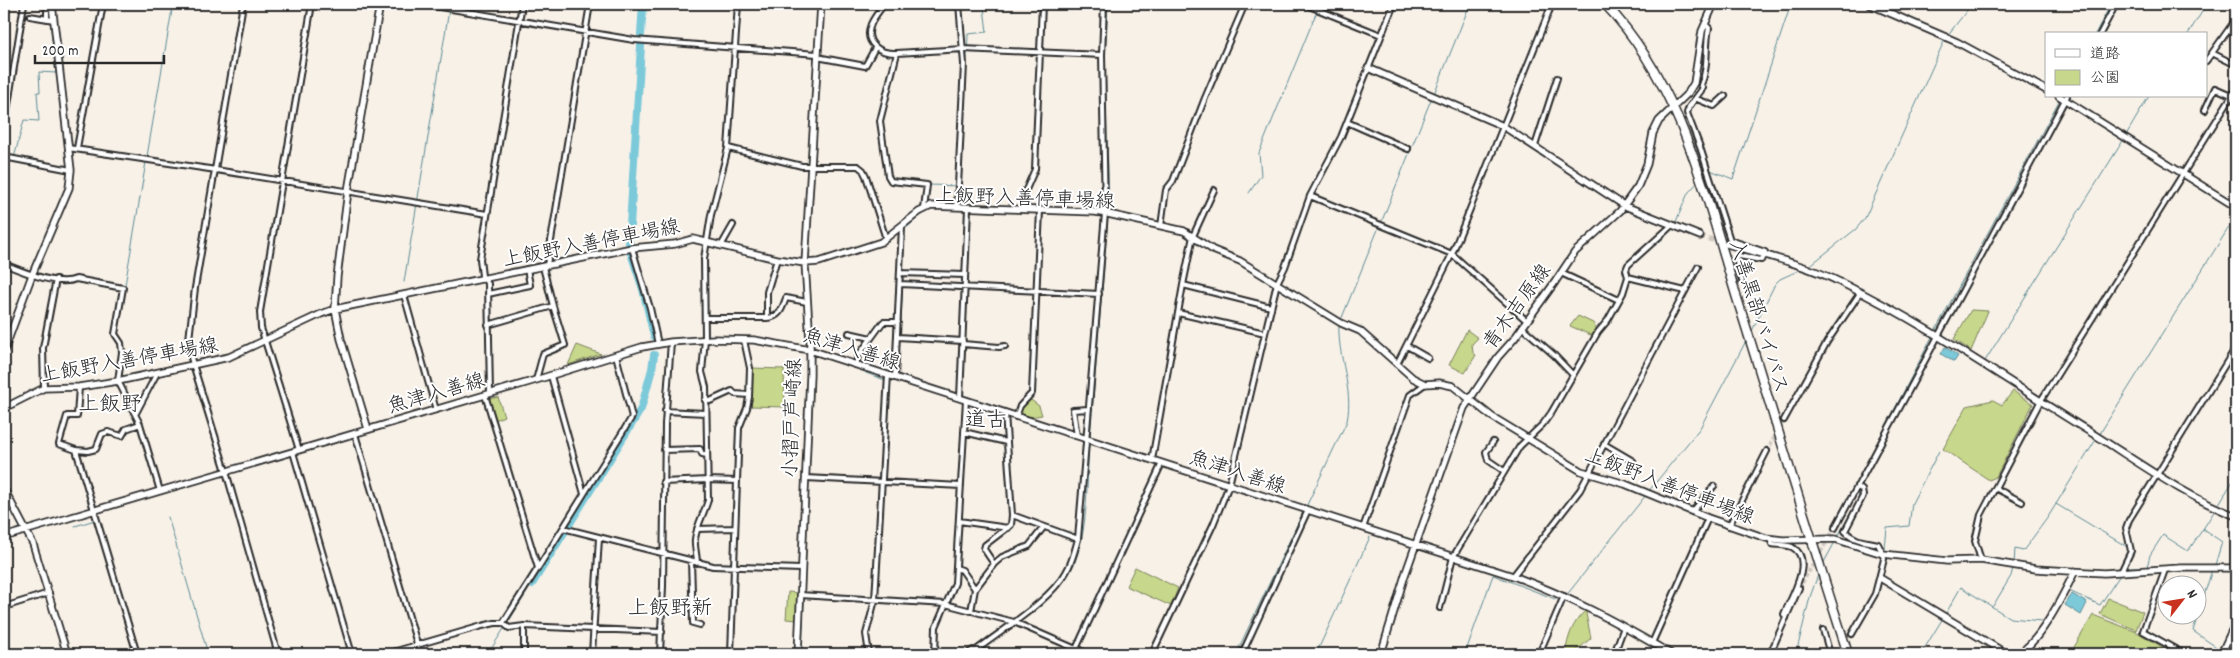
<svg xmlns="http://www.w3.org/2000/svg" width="2240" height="658" font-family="Dekko,'Klee One',sans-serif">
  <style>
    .green { fill: #c7d78b; stroke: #79815b }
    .water { fill: #7bc9d9; stroke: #5b8a93 }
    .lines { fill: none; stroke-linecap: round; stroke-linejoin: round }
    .stream { stroke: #5b8a93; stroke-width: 1 }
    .river { stroke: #7bc9d9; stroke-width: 8 }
    .street-tunnel { stroke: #cfc9c2; stroke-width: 4; stroke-dasharray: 4 2; stroke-linecap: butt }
    .secondary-tunnel { stroke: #cfc9c2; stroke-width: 5.5; stroke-dasharray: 5.5 3; stroke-linecap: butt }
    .street-casing { stroke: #2b2b2b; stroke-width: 8 }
    .secondary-casing { stroke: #2b2b2b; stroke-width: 9 }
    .highway-casing { stroke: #2b2b2b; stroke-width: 11 }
    .street { stroke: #fff; stroke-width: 4 }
    .secondary { stroke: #fff; stroke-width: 5.5 }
    .highway { stroke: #fff; stroke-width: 8 }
    .labels { text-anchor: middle; stroke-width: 4; stroke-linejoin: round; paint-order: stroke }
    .street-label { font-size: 20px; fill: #2b2b2b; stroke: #fff }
    .neighbourhood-label { font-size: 21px; fill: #2b2b2b; stroke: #fff }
  </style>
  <rect width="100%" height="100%" fill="#f8f1e8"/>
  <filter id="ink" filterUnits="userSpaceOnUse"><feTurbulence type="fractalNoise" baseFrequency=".02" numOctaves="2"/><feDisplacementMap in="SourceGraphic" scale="10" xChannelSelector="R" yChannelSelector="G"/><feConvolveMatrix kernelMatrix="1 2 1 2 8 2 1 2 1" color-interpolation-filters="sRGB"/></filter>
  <g filter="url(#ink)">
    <path class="green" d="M1971 310 1988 311 1971 351 1954 339Z
      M1578 316 1595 324 1594 327 1598 329 1593 336 1570 326Z
      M1467 330 1478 338 1472 344 1473 353 1476 355 1465 373 1449 365Z
      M577 345 601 354 568 365Z
      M751 368 784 369 785 407 751 406Z
      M2013 391 2033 404 1996 477 1989 480 1943 449 1967 406 1993 400 2002 405Z
      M498 397 504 416 495 420 489 399Z
      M1031 400 1039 406 1042 415 1030 417 1021 413 1022 407Z
      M1135 567 1178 588 1171 606 1126 586Z
      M788 592 798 593 797 620 786 619Z
      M2108 598 2143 612 2136 630 2100 614Z
      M1585 611 1587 612 1586 614 1591 638 1573 654H1565C1568 637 1572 623 1585 611Z
      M2093 615 2137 632 2174 654H2070Z"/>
    <path class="water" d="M1945 347 1958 356 1954 362 1941 354Z
      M2072 594 2087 603 2081 615 2065 605Z"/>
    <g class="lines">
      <path class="stream" d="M1108 4 1105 60 1109 211
        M49 6 50 17
        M2095 34 2111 4
        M2188 34 2207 4
        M1947 36 1972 4
        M1434 94 1470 4
        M2126 135 2149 96
        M14 158 24 120 39 121 37 92H40L39 72 56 73 50 21
        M4 163 8 164 12 161
        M1710 170 1733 179 1791 4
        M1249 193 1261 175 1259 153 1317 11
        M926 205 929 185 961 186 968 34 987 32 984 8 980 5 971 4
        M1381 223 1432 97
        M1675 224 1688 193 1698 182
        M1808 267 1856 229 1865 218 1945 39
        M903 271 905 229 925 212
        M1628 271C1639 252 1662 245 1673 227
        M404 282 450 4
        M1621 293 1626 277
        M1341 320 1379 227
        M899 324H901L903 275
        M1935 331 2060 99
        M117 332 173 4
        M1751 333 1775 284 1780 279 1802 269
        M1985 361 2124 139
        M865 370 866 373 885 380 879 480
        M2099 435 2236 216
        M1090 438 1108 217
        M1856 484 1933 335
        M1648 492 1700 428 1746 341
        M2056 504 2129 548
        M1306 507 1347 421C1354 388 1337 357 1339 324
        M2217 507 2236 476
        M2215 510 2203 529 2222 542 2215 565
        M168 517 208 654
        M75 526 95 520 98 529
        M1837 538 1859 498 1857 491
        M1885 549 1887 528 1909 526 1912 503 1939 451
        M1823 564 1835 542
        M2014 564 2015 549 2023 551 2048 517 2097 438
        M2127 564 2134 552 2132 551
        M2126 567H2147L2150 555 2163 535 2188 551 2203 529
        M2212 570 2193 631 2219 649 2216 654
        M808 594 873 596 879 484
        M1566 596 1646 495
        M1043 602C1051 594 1060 587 1067 577 1090 543 1086 482 1089 442
        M1993 606 2011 576 2013 568
        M1945 615 1961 587 2010 618 2042 621
        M2052 619 2069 591 2100 605 2120 575
        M507 624 532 584
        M488 654 505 627
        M802 654 804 598
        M978 654 1016 623
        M1236 654 1304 510
        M1316 654 1370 537
        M1465 654 1493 575 1563 602
        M1542 654 1559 613
        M1796 654 1810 597 1818 575
        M1921 654 1943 618"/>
      <path class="river" d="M641 34 643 4
        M629 242 641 46
        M631 253 643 289 654 336
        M532 584 641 409 652 369 654 355"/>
      <path class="street-tunnel" d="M1767 451 1784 420
        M1799 588 1835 528
        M1842 654 1852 634"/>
      <path class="secondary-tunnel" d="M1700 236 1722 243"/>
      <g class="street-casing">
        <path id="street" d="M243 4 195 288 188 348 225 468 278 654
          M422 4 634 40 817 54
          M884 4C880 10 874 17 871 24 863 44 881 54 897 53L880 121 888 176 891 181 927 185 924 209
          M903 4V6H959
          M1304 4 1381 35
          M30 16 54 20
          M47 19V5L51 4
          M2236 19 2212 53 2236 65
          M1705 24 1709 28C1705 46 1709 67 1701 85L1703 88 1689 107 1687 113 1700 147 1730 240 1765 252 1766 255 1761 260 1739 256 1736 259 1742 281
          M2100 34 2116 4
          M897 53 963 49 1102 55
          M817 57 865 66 875 48
          M2206 61 2212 53
          M1697 99 1714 106 1725 96
          M2205 110 2215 88 2231 95
          M1347 122 1408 149
          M4 130 24 4
          M1535 146 1557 78
          M68 148 216 170 487 214
          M77 148 103 4
          M728 148 802 166H858L863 170 866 176 886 239
          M4 157 71 170
          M1214 190 1193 236 1183 285 1271 307
          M1310 196 1452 254 1527 321
          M957 206 964 64 959 4
          M1026 209 1025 192 1035 169 1042 4
          M1161 226 1166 190 1173 181 1205 98 1245 4
          M721 246 733 225
          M632 248 650 308 658 344
          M4 264C22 271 58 287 76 279L123 288 115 334 121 343 122 352 118 381 140 424 160 491
          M547 265 590 4
          M901 273 965 275
          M1561 273 1619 300
          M1628 277 1626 270 1628 265 1671 226
          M901 284 1099 294
          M1183 285 1178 313 1265 333
          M488 294 530 285 527 269
          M404 295 436 410
          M705 318H767V292L777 259
          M767 318C780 317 782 309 786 298L807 302
          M488 325 553 306 543 267
          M1522 327 1554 355 1573 375
          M849 333 871 338
          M898 337 963 341
          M963 344 999 347 1005 346
          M1407 346 1428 358
          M1397 364 1452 254 1552 4
          M856 365 858 356 883 322H898
          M551 376 584 494 632 417 616 355
          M895 378 902 226
          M536 380 543 354 565 345 553 306
          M79 387 77 416H67L59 444 76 450 137 654
          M44 388 43 348 56 279
          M490 393 488 284 482 276 480 259 522 4
          M960 398 968 208
          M705 400 710 401 732 391 735 394 749 395
          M665 411 705 413
          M136 413 157 373
          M1005 413 1012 515
          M1016 417 1020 406 1032 393 1040 210
          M1784 420 1827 342 1860 293
          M964 432 1006 442
          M355 434 420 654
          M1077 436 1073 410 1089 409
          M1493 442 1486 452 1488 460 1504 471
          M1604 444 1633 461
          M76 450 88 451 96 449 102 434 108 432 122 436 126 429 140 424
          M299 450 261 328 260 312 312 4
          M664 450 700 449 702 454 707 455
          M293 452 352 654
          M1152 460 1178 313
          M806 478 961 486
          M663 482 708 480 737 481 739 428 747 408 749 397 750 368 744 340
          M1995 488 2022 502
          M1692 512 1714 486
          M959 521 1008 528
          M1729 526 1767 451
          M563 528 584 494
          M1363 528 1410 395 1425 384
          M1835 528 2067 96
          M697 529 735 528
          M1770 539 1772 544C1778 545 1786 545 1792 547 1815 559 1791 598 1784 614L1786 618
          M1981 560 1975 541 1981 515 2040 402 2236 89
          M691 561 693 623 700 625
          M697 563C697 555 694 546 695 539 697 524 704 514 708 500L706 387 702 372 705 339 704 259 711 215 728 148 738 4
          M994 564 1002 557 1029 546 1043 528
          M538 568 563 528 713 566 801 569
          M956 568 962 570 975 589 994 564 984 549 985 545 1011 525 1012 515 1078 539
          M2165 570 2143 631 2184 654
          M2121 572 2131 551 2126 528 2129 520 2236 347
          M1513 576 1580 490 1698 267
          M800 595 945 604 1014 622 1076 649 1162 463
          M4 607 49 593
          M1440 608 1453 557 1520 446 1543 424 1551 413 1598 332 1608 320 1623 293 1628 277 1685 291
          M971 611 975 589
          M503 623 509 628 524 626 662 632
          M1823 630 1830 654
          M1852 634 1875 594 1884 559 1883 554 1878 544C1866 541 1855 542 1845 531L1863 496 1862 490 1857 486
          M1652 643 1708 518
          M386 654 482 626 495 623H503L538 568 485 395
          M524 654V626
          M592 654 599 538
          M660 654 663 586 665 424 671 342
          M731 654 737 481
          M869 654 866 634 875 600 888 375
          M935 654 936 627 955 583 966 400
          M967 654 973 650 975 651C1001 631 1040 607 1060 581 1070 569 1074 554 1078 539L1105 213 1102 55 1104 4
          M1152 654 1213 525 1229 485 1277 283 1285 267 1310 196 1341 137 1394 4
          M1242 654 1308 510
          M1539 654 1564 596
          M1614 654 1624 627
          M1770 654 1799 588"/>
      </g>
      <g class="secondary-casing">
        <path id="secondary" d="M1869 4 1957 42 2046 90
          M1368 68 1503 126 1625 206 1700 236
          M2059 96 2236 207
          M1727 244C1765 255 1806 265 1842 283 1930 326 2011 384 2095 435 2141 464 2186 497 2236 516
          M4 351 32 275 69 188 71 170 52 4
          M4 408 44 388 79 387 118 381 229 357 321 314 335 309 632 248 675 244 693 239 777 259 805 263 819 262 881 242 919 212 931 206 1095 212 1108 214 1184 231 1213 250 1240 261 1341 323 1360 331 1413 378 1425 384 1439 383 1453 386 1491 416 1581 471 1625 484 1708 518 1766 538 1783 540 1835 539 1883 554 1947 561 1981 560 2036 569 2104 573 2181 568H2236
          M368 429 341 339 335 309 337 277 348 191 380 4
          M4 489 33 544 67 654
          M4 537 536 380 642 347 671 342 714 339 754 340 810 350 1513 576C1569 596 1620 624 1671 654
          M1880 578 2007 654
          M1076 649 1087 654
          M798 654 810 375V342L805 263 821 4
          M1381 654 1405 575 1464 408 1498 357 1514 339 1555 282 1575 252 1620 211 1638 186 1647 164 1653 133 1659 121 1688 93 1694 83 1702 31 1714 4
          M2018 654C2041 641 2063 595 2075 571
          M2221 654 2236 622"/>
      </g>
      <g class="highway-casing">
        <path id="highway" d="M1605 4C1685 88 1707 204 1741 311 1777 426 1811 540 1848 654"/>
      </g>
      <use href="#street" class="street"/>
      <use href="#secondary" class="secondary"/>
      <use href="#highway" class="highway"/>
    </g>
  </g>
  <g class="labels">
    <g class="street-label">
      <text transform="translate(1025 197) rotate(2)" y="7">上飯野入善停車場線</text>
      <text transform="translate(591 242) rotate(-11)" y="7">上飯野入善停車場線</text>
      <text transform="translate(1516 306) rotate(-54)" y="7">青木吉原線</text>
      <text transform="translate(1760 316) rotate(73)" y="7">入善黒部バイパス</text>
      <text transform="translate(852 348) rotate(17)" y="7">魚津入善線</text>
      <text transform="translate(129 359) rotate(-10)" y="7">上飯野入善停車場線</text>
      <text transform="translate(436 392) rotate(-16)" y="7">魚津入善線</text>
      <text transform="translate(791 418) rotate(-88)" y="7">小摺戸芦崎線</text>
      <text transform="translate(1238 471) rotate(18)" y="7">魚津入善線</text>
      <text transform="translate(1670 485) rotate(21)" y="7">上飯野入善停車場線</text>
    </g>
    <g class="neighbourhood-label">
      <text x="110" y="410">上飯野</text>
      <text x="986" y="426">道古</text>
      <text x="670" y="614">上飯野新</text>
    </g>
  </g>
  <rect width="2240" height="658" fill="none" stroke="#fff" stroke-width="20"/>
  <rect x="10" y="10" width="2220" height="638" fill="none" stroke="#2b2b2b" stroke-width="2" filter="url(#ink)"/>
  <rect x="2045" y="32" width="162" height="65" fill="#ffffff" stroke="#aaaaaa"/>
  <rect x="2055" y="49" width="25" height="8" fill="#ffffff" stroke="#aaaaaa"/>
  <text x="2090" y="58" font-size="15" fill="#2b2b2b">道路</text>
  <rect x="2055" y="70" width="25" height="15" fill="#c7d78b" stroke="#aaaaaa"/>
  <text x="2090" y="82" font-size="15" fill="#2b2b2b">公園</text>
  <g transform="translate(2182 600) rotate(59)"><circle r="24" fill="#ffffff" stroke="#aaaaaa"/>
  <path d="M0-4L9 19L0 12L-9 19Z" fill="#c8321e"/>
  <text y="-8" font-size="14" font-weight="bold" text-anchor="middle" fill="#2b2b2b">N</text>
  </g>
  <path d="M35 55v8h129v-8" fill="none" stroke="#2b2b2b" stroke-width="2.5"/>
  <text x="42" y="55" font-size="15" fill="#2b2b2b" stroke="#ffffff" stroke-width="4" paint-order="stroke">200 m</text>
</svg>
